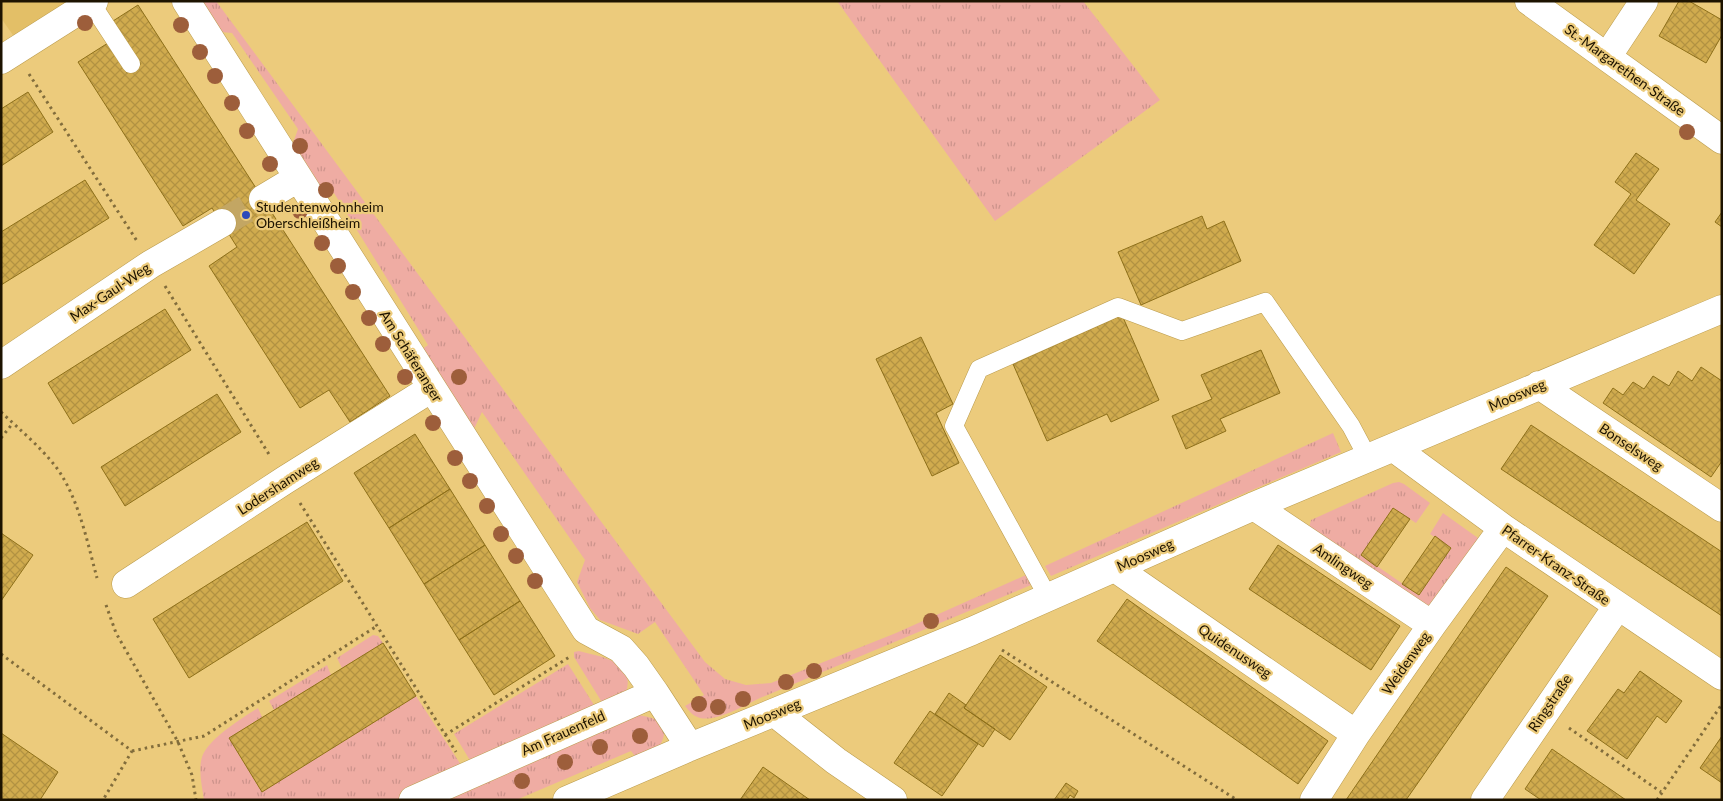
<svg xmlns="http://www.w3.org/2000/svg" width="1723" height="801" font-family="Lato,sans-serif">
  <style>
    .built { fill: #e3bf67 }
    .grass { fill: url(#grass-tufts) }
    .building { fill: url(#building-cross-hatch); stroke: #8e701a }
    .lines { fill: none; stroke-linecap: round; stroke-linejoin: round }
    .minor-tunnel { stroke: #c3a663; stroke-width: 28; stroke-dasharray: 28 14; stroke-linecap: butt }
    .service-casing { stroke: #ba9b4c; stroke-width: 19 }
    .minor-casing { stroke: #ba9b4c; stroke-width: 29 }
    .path { stroke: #826d3c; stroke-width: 3; stroke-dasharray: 2.5 4; stroke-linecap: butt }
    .service { stroke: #fff; stroke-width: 18 }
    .minor { stroke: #fff; stroke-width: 28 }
    .tree { fill: #9d5e3b }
    .poi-dot { fill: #2e4abb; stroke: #eccb7c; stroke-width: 2 }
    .labels { text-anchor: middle; stroke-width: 4.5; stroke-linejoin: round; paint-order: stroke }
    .street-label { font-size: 14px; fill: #1d1300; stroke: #eccb7c }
    .poi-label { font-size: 14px; fill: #1d1300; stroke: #eccb7c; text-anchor: start }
  </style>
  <defs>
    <pattern id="grass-tufts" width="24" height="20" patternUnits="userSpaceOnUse" patternTransform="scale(1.25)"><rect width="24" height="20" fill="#efaca3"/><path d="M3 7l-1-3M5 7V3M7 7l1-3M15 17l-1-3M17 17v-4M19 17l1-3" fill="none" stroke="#cc938b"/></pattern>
    <pattern id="building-cross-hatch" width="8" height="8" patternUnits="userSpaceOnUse" patternTransform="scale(1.25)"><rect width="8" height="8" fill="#d0ab4e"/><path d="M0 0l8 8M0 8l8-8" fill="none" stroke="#b29242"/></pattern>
  </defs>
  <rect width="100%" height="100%" fill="#eccb7c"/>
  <path class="built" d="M1 1H72L15 38 1 18Z"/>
  <path class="grass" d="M200 1H216L705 662 725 679 746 685 771 683 896 633 1026 575 1031 585 760 698C745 705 717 722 700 718 693 716 689 711 685 706L704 695 655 622 638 634 600 620 590 608 577 582 585 560 482 412 473 431 421 350 428 345 334 193 326 198 293 143 298 129 232 33 221 32Z
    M837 1H1083L1160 100 995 221Z
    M1333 433 1341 452 1051 576 1045 566Z
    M1399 482 1404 484 1430 503 1416 523 1393 508 1361 555 1419 595 1451 548 1430 534 1443 513 1478 538 1480 546 1429 613 1309 528 1311 520 1393 483Z
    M373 635 378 636 383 643 342 668 337 658Z
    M579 651C601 657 636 661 626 692L603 704 574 657V652Z
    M568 664 596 708 474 767 454 734Z
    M327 665 331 675 274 710 269 701Z
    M416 696 465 771 398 800H204C202 786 198 770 202 757 208 739 242 718 258 708L262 717 229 738 262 792Z
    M638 715C649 717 665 719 664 733 664 738 661 744 658 748 653 753 644 757 638 760L631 751 516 800H433Z"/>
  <path class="building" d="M1679 1H1689L1722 20V35L1706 63 1659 36Z
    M138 5 390 396 350 422 329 390 300 408 209 266 237 247 222 223 212 208 183 226 78 62 108 43 127 73 141 64 113 21Z
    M28 92 53 132 1 166V109Z
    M1636 153 1659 169 1636 200 1670 224 1634 274 1594 245 1631 194 1615 182Z
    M85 180 109 218 1 285V232Z
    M1722 212V227L1715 222Z
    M1202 216 1207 229 1224 221 1241 261 1141 305 1118 252Z
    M165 309 191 350 73 424 48 383Z
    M1122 315 1159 400 1111 422 1107 414 1047 441 1013 364Z
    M921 337 953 404 936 413 959 463 932 476 876 359Z
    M1261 350 1280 393 1220 419 1226 431 1186 449 1172 416 1212 399 1201 375Z
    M1701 367 1722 381V461L1711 477 1603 403 1613 388 1623 395 1633 382 1644 389 1653 376 1669 386 1678 371 1692 381Z
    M217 394 241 432 125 506 101 467Z
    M1531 425 1722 552V616L1501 469Z
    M415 434 450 489 389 528 354 473Z
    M450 489 485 545 424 584 389 528Z
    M1393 508 1410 519 1377 567 1361 555Z
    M307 522 343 581 189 678 153 619Z
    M1 533 33 555 1 601Z
    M1435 536 1451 548 1419 595 1402 584Z
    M485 545 520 601 459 640 424 584Z
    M1278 545 1400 626 1371 670 1249 589Z
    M1506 567 1548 596 1406 800H1346Z
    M1127 599 1328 741 1298 784 1097 641Z
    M520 601 555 656 494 695 459 640Z
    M383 643 416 696 262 792 229 738Z
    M1000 655 1047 687 1010 740 964 708Z
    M1640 671 1682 701 1666 723 1657 716 1627 759 1587 731 1618 689 1624 693Z
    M949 693 966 705 964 708 995 729 983 747 935 714Z
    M930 711 978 744 942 796 894 763Z
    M1 733 58 772 40 800H1Z
    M1722 736V783L1700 768Z
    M1552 749 1626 800H1541L1525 789Z
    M763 767 810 800H740Z
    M1066 783 1078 791 1074 798 1070 795 1067 800H1054Z"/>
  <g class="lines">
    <path class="minor-tunnel" d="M222 223 263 199"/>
    <g class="service-casing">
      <path id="service" d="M91 3 131 64
        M1048 597 954 426 979 369 1118 307 1182 331 1265 302 1351 426 1368 458"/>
    </g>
    <g class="minor-casing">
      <path id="minor" d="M186 1 586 630 621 649 636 666 655 693
        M1529 1 1722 140
        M1607 57 1644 1
        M1 60 94 1
        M263 199 298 178
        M1 365 151 264 222 223
        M1539 385 1722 508
        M1394 448 1503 528 1722 676
        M1254 506 1432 625
        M1115 568 1356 734
        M126 584 285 480 432 388
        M775 713 836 761 893 800
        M413 800 655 693 690 747
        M567 800 690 747 972 631 1254 506 1722 309
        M1314 800 1356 734 1432 625 1503 528
        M1485 800 1617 607"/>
    </g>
    <path class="path" d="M29 74 137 241
      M165 286 270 456
      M1 412C19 429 50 455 62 476 80 505 88 545 97 578
      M1 438 13 423
      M300 503 456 752
      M106 605 116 633 178 742 192 775 196 800
      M1002 650 1237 800
      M1 654 132 751 103 800
      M1569 728 1661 792
      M445 735 571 656
      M132 751 204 736 377 626
      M1657 800 1722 704"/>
    <use href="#service" class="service"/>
    <use href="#minor" class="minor"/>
  </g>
  <g class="tree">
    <circle cx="85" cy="23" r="8"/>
    <circle cx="181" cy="25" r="8"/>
    <circle cx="200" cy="52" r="8"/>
    <circle cx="215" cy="76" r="8"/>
    <circle cx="232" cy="103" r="8"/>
    <circle cx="247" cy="131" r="8"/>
    <circle cx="1687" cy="132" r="8"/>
    <circle cx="300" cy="146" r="8"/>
    <circle cx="270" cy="164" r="8"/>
    <circle cx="326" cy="190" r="8"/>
    <circle cx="300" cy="211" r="8"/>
    <circle cx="322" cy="243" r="8"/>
    <circle cx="338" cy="266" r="8"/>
    <circle cx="353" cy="292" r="8"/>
    <circle cx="369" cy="318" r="8"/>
    <circle cx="383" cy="344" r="8"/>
    <circle cx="405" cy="377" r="8"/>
    <circle cx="459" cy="377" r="8"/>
    <circle cx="433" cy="423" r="8"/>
    <circle cx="455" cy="458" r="8"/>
    <circle cx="470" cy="481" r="8"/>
    <circle cx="487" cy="506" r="8"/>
    <circle cx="501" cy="534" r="8"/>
    <circle cx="516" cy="556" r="8"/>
    <circle cx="535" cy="581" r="8"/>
    <circle cx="931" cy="621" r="8"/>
    <circle cx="814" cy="671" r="8"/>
    <circle cx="786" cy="682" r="8"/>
    <circle cx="743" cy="699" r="8"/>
    <circle cx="699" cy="704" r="8"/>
    <circle cx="718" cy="707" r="8"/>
    <circle cx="640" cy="736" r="8"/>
    <circle cx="600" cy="747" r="8"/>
    <circle cx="565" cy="762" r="8"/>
    <circle cx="522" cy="781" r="8"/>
  </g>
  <circle class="poi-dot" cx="246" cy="215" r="5"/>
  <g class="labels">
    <g class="street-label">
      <text transform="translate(1625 70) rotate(36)" y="5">St.-Margarethen-Straße</text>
      <text transform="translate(110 292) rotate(-34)" y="5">Max-Gaul-Weg</text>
      <text transform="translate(411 356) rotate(58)" y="5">Am Schäferanger</text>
      <text transform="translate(1517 395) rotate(-23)" y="5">Moosweg</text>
      <text transform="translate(1631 447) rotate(34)" y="5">Bonselsweg</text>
      <text transform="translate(278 486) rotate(-33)" y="5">Lodershamweg</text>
      <text transform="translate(1145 555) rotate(-24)" y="5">Moosweg</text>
      <text transform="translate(1556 565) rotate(35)" y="5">Pfarrer-Kranz-Straße</text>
      <text transform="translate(1343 566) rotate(34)" y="5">Amlingweg</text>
      <text transform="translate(1235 651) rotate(34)" y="5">Quidenusweg</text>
      <text transform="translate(1406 663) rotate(-55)" y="5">Weidenweg</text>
      <text transform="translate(1550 703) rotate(-56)" y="5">Ringstraße</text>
      <text transform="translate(772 714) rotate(-22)" y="5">Moosweg</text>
      <text transform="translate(563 733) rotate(-24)" y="5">Am Frauenfeld</text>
    </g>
    <g class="poi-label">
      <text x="256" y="212">Studentenwohnheim<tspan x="256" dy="16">Oberschleißheim</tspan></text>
    </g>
  </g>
  <rect width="1723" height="801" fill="none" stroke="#1d1300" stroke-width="5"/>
</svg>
